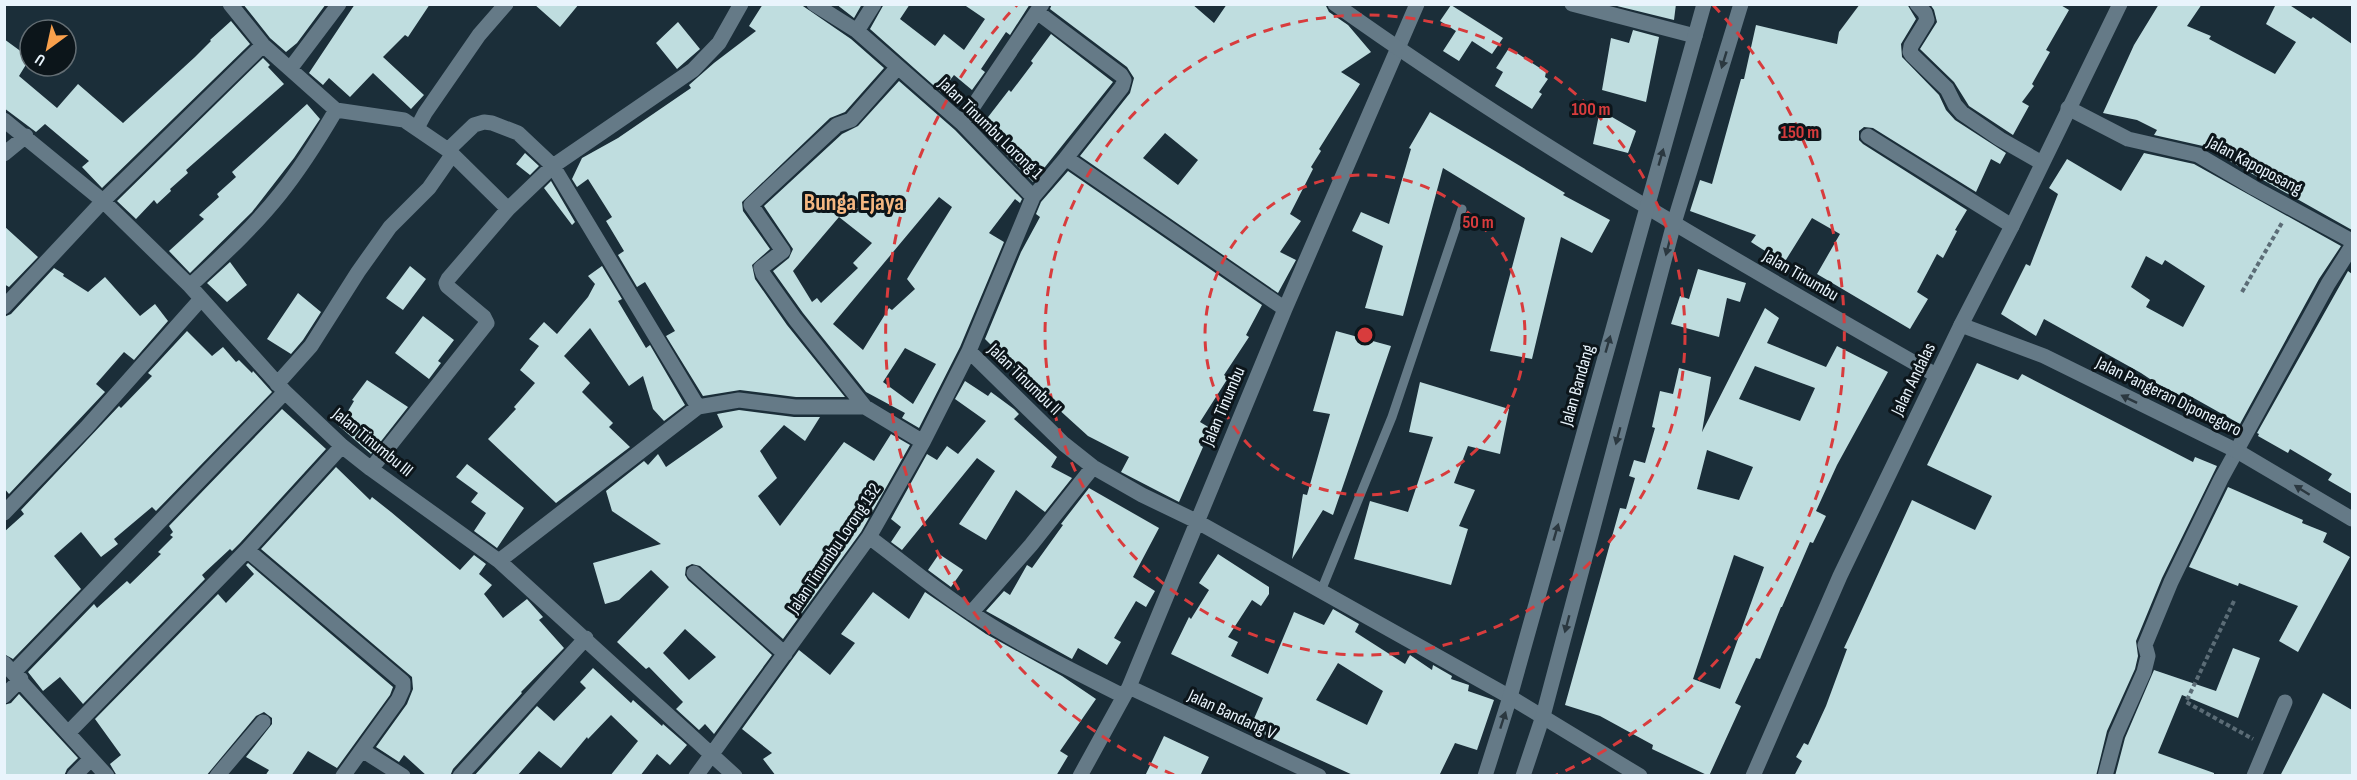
<svg xmlns="http://www.w3.org/2000/svg" width="2357" height="780" font-family="'Sofia Sans Condensed',sans-serif">
  <style>
    .building { fill: #bfdddf; fill-rule: evenodd }
    .lines { fill: none; stroke-linecap: round; stroke-linejoin: round }
    .path { stroke: #5b6c76; stroke-width: 4; stroke-dasharray: 4.5 3; stroke-linecap: butt }
    .service { stroke: #657a87; stroke-width: 9 }
    .minor { stroke: #657a87; stroke-width: 15 }
    .tertiary { stroke: #657a87; stroke-width: 15 }
    .secondary { stroke: #657a87; stroke-width: 15 }
    .oneway { fill: #2b3840 }
    .ring { fill: none; stroke: #d83c3d; stroke-width: 3; stroke-dasharray: 10 8 }
    .labels { text-anchor: middle; stroke-width: 6; stroke-linejoin: round; paint-order: stroke }
    .street-label { font-size: 18px; fill: #e9f4fc; stroke: #0c151a }
    .district-label { font-size: 24px; font-weight: bold; fill: #f5b781; stroke: #0c151a }
    .centre { fill: #d83c3d; stroke: #0c151a; stroke-width: 3 }
    .ring-label { font-size: 18px; text-anchor: middle; font-weight: bold; fill: #d83c3d; stroke: #0c151a; stroke-width: 6; stroke-linejoin: round; paint-order: stroke }
  </style>
  <rect width="100%" height="100%" fill="#1b2e39"/>
  <path class="building" d="M243 4H326L297 43 286 52 270 38Z
    M355 4H430L408 37 405 35 383 57 424 95 411 109 373 73 350 97 329 78 323 85 309 73Z
    M534 4H579L560 27Z
    M763 4H800L851 39 884 68 845 112 830 118 742 202 743 211 770 249 752 265 755 279 787 325 845 397H796L740 390 703 396 666 336 675 331 645 282 637 287 618 255 624 251 606 221 612 217 588 179 577 187 572 179 582 158 618 138 691 88 689 85 714 63 756 31 749 26Z
    M836 4H862L854 18Z
    M884 4H910L900 19 935 46 944 34 964 50 985 19 963 4H1030L1010 35 1006 32 981 69 985 72 972 90 954 75 941 92 870 29Z
    M1052 4H1192L1214 23 1227 4H1325L1329 12 1348 25 1371 52 1341 72 1360 84 1319 149 1321 151 1311 167 1313 169 1290 214 1301 221 1280 252 1296 260 1278 293 1080 156 1130 93 1134 78 1127 67 1050 9ZM1165 133 1198 160 1178 185 1143 158Z
    M1617 4H1676L1674 20 1617 6Z
    M1860 4H1907L1916 19 1901 44 1902 57 1939 95 1946 110 1955 120 2006 153 2000 164 1991 159 1976 192 1873 128 1864 127 1859 131V140L1863 144 1967 210 1955 230 1957 231 1943 258 1937 254 1917 292 1928 299 1910 329 1817 274 1840 234 1812 218 1784 263 1751 242 1756 235 1690 211 1700 180 1712 184 1741 79H1744L1756 25 1837 44 1839 32Z
    M1930 4H2059L2069 10 2046 50 2050 52 2032 84 2034 86 2022 102 2029 106 2013 135 1969 106 1954 82 1920 49 1937 22 1934 10Z
    M2159 4H2202L2187 26 2211 36 2209 39 2275 74 2296 42 2266 24 2276 4H2288L2311 19 2313 17 2352 44V230L2203 146 2154 135 2157 130 2137 120 2103 113 2134 45Z
    M1451 5 1503 38 1492 54 1472 41 1459 61 1443 51 1456 31 1440 21Z
    M231 21 250 44 102 188 82 167 89 161 45 124 36 132 4 108V39L30 58 19 76 57 108 78 84 123 123 195 57 211 41 210 40Z
    M678 22 700 49 677 69 656 43Z
    M1633 30 1659 37 1646 102 1602 90 1611 38 1629 43Z
    M1051 34 1113 82 1033 182 975 123 980 117 985 121 1009 90 1011 92 1033 63 1031 61Z
    M1509 48 1546 72 1545 77 1548 79 1539 92 1542 94 1532 109 1495 86 1503 72 1496 68Z
    M263 58 270 65 268 67 284 84 186 170 188 173 170 189 171 191 157 204 154 200 136 219 117 201Z
    M899 81 955 130 1022 199 1020 203 1015 199 989 233 1004 242 960 347 919 428 902 418 905 413 866 392 803 313 773 271 789 258 793 249 764 206 842 134 858 126ZM939 197 952 207 907 279 915 289 892 310 889 308 863 350 833 324ZM839 217 872 243 853 263 858 268 821 303 817 298 812 302 793 271ZM905 348 936 364 913 404 883 382Z
    M307 104 320 119 294 158 252 212 190 273 169 251 204 219 199 215 219 197 217 194 236 177 232 172Z
    M1600 110 1636 131 1628 153 1593 144Z
    M1430 112 1565 193 1563 195 1610 220 1592 253 1561 237 1532 359 1490 351 1525 218 1443 168 1403 316 1365 308 1383 246 1352 231 1361 212 1389 224 1411 149 1409 148Z
    M525 153 539 166 530 175 516 164Z
    M2144 153 2194 164 2341 246 2319 279 2240 424 2183 392 2181 396 2156 383 2141 373 2044 319 2036 336 2001 314 2026 264 2030 266 2058 194 2049 188 2067 159 2121 191ZM2146 256 2162 265 2165 260 2205 286 2183 327 2146 307 2150 300 2131 287Z
    M1068 171 1262 305 1246 335 1249 337 1224 375 1228 378 1200 422 1210 428 1200 445 1203 447 1179 502 1121 472 1129 457 1088 436 1024 378 985 339 1021 252 1040 217 1036 214 1041 202Z
    M551 181 575 222 572 225 544 188Z
    M4 226 38 257 9 287 4 284Z
    M230 262 247 285 227 302 207 283Z
    M410 266 426 279 403 310 386 298Z
    M602 266 622 299 618 301 646 348 650 345 685 405 664 421 653 409 643 376 629 386 590 328 564 356 590 383 582 392 613 423 609 427 630 447 556 503 488 439 516 409 514 407 535 383 520 370 539 346 529 339 544 322 557 334 588 297 595 284 588 276Z
    M54 268 64 274 63 276 88 292 105 277 140 316 155 304 168 321 134 360 124 352 96 384 105 392 9 494 4 488V317L11 314Z
    M1698 269 1746 283 1740 302 1727 298 1719 337 1671 324 1680 296 1689 299Z
    M2348 271 2352 274V494L2328 480 2332 474 2290 449 2288 453 2258 436 2259 434 2257 433Z
    M298 293 321 312 303 340 291 354 267 339Z
    M1765 308 1779 318 1767 343 1826 367 1837 346 1888 372 1837 465 1816 511 1826 516 1813 543 1810 542 1782 607H1781L1760 659 1756 658 1735 703 1741 706 1709 776 1652 749 1653 745 1600 716 1565 705 1620 508 1626 509 1635 478 1629 476 1634 460 1645 463 1655 428 1652 427 1660 391 1673 394 1679 368 1711 377 1702 432ZM1755 366 1815 388 1800 421 1739 399ZM1707 450 1753 467 1739 500 1697 489ZM1734 555 1764 567 1720 689 1693 679Z
    M423 316 454 340 438 361 441 363 429 379 395 353Z
    M187 331 212 356 223 347 236 362 239 360 252 373 253 371 272 392 156 511 152 507 114 539 118 544 101 557 81 532 54 556 81 589 13 659 4 654V532L24 514 21 510 119 406 121 408 152 376 148 373Z
    M1336 331 1391 346 1333 515 1323 510 1292 559 1303 494 1307 495 1330 414 1313 411Z
    M1977 363 2018 380 2022 374 2193 462 2195 457 2217 466 2162 578 2136 641 2138 656 2135 669 2107 731 2096 776H1794L1802 761 1796 757 1804 743 1808 745 1826 706 1847 649 1844 648 1852 631 1912 500 1975 530 1992 496 1927 465Z
    M367 380 408 407 371 454 339 426 354 401 352 400Z
    M965 381 988 396 991 392 1014 409 1019 414 1014 419 1057 457 1051 467 1072 478 1045 512 1016 490 986 540 959 524 995 471 977 458 902 550 891 542 901 527 891 519 927 454 937 460 947 446 958 454 986 421 955 399Z
    M1420 382 1509 409 1500 454 1468 446 1454 483 1475 490 1459 526 1468 529 1451 585 1354 559 1370 501 1408 512 1433 437 1409 432Z
    M282 409 326 449 240 543 232 551 230 549 202 575 205 579 83 704 60 677 43 691 28 672 94 604 97 608 127 581 130 584 161 554 158 552 173 537 170 535 173 532 169 526Z
    M739 410 794 417H820L805 441 784 425 760 451 777 478 758 496 780 526 844 442 874 461 891 434 910 445 861 532 783 639 700 566 692 564 686 567 685 575 688 580 772 655 714 734 705 724 699 730 676 709 683 702 649 667 646 669 617 642 669 587 651 570 619 600 605 604 593 563 661 544 612 511 606 491 644 461 648 465 658 454 666 467 723 427 717 414ZM685 629 716 657 689 680 663 653Z
    M467 464 524 508 497 548 474 531 486 513 471 502 478 493 456 477Z
    M336 467 370 500 372 497 391 512 460 570 474 555 486 564 479 574 492 585 484 594 503 618 527 599 543 617 539 620 564 648 521 692 522 693 453 769 450 776H427L404 755 399 762 376 747 407 704 413 689 412 677 261 549Z
    M2228 487 2303 520 2302 523 2327 533 2323 542 2350 557 2298 652 2279 641 2298 606 2239 583 2238 586 2189 567Z
    M1089 488 1159 528 1133 577 1155 591 1146 607 1136 601 1114 638 1121 642 1107 665 1078 648 1072 659 986 611 1004 591 1010 595 1027 565 1032 568 1063 525 1061 524Z
    M939 554 963 570 951 587 928 570Z
    M1218 554 1269 587V594L1261 606 1252 600 1228 637 1238 642 1231 656 1268 674 1294 612 1324 625 1333 609 1359 624 1355 632 1405 664 1410 655 1432 670 1433 665 1452 676 1451 679 1469 685 1468 691 1494 700 1477 750 1455 743 1439 776H1355L1250 728 1263 698 1171 654 1189 617 1191 619 1209 590 1199 583ZM1338 663 1383 691 1367 725 1316 700Z
    M248 563 393 687 390 695 337 768 308 751 291 776H265L269 770 246 757 272 724V718L264 712 256 716 206 776H117L110 764 121 755 95 719 218 594 226 603 254 574 246 565Z
    M873 592 909 619 925 592 986 634 1062 676 1096 699 1060 751 1068 756 1056 776H776L763 759 772 753 742 729 799 650 830 675 855 643 841 634Z
    M2233 648 2260 658 2238 718 2182 695 2158 753 2214 773V776H2115L2125 738 2154 670 2216 691Z
    M593 668 631 703 633 700 662 726 663 724 687 745 670 765 657 754 640 776H610L638 741 611 715 588 739 587 737 561 768 539 751 517 776H474L537 706 554 721 586 688 580 682Z
    M2323 693 2352 710V776H2280Z
    M19 694 78 758 67 769 64 776H4V705L11 703Z
    M1164 736 1209 757 1200 776H1145Z"/>
  <g class="lines">
    <path class="path" d="M2242 292 2283 221
      M2234 601 2186 702 2253 739"/>
    <path class="service" d="M1321 591 1392 417 1462 209"/>
    <path class="minor" d="M230 4 263 45 336 110
      M814 4 857 31 962 123 1033 197 1066 158 1285 309
      M1572 4 1695 36
      M1917 4 1925 13 1927 20 1911 46 1910 52 1912 55 1947 89 1955 105 1962 113 2000 139 2042 163
      M1037 12 1121 75 1124 80 1122 87 1066 158
      M857 31 874 4
      M290 69 339 4
      M2068 108 2128 139 2198 155 2254 188 2352 241
      M336 110 404 120 448 150 508 209
      M4 120 103 201 190 286 285 392 342 446 371 469 499 561 735 776
      M962 123 1042 4
      M417 128 425 113 479 35 506 4
      M1868 136 2012 226
      M448 150 474 125 484 122 492 123 518 133 553 166 698 407
      M4 154 26 136
      M190 286C221 257 253 228 280 194 301 168 319 139 336 110
      M4 307 103 201 263 45
      M969 351 1064 444 1093 467 1142 495 1196 521 1510 697 1640 776
      M277 384 311 346 358 272 390 227 429 188 452 155
      M865 407 795 319 763 274 761 268 783 251 751 205 837 125 851 120 898 67
      M371 469 487 323 484 317 447 286 446 283 448 279 508 209 553 166 693 70 719 43 741 4
      M4 513 86 428 201 299
      M869 537C904 563 937 591 973 614 1021 646 1072 670 1123 696
      M247 550 403 682V689L398 700 343 776
      M499 561 698 407 739 400 795 407H865L923 442
      M694 573 785 654
      M971 613 1031 545 1093 467
      M4 663 107 776
      M14 672 285 392
      M1129 687 1319 776
      M4 696 21 679
      M69 732 247 550 342 446
      M362 750 403 776
      M74 776 91 759
      M217 776 263 722
      M460 776 586 638
      M696 776 869 537 923 442 969 351 1033 197
      M1080 776 1129 687 1285 309 1417 4
      M2105 776 2116 735 2144 672 2148 656 2145 645 2171 582 2221 479 2328 284 2352 246
      M2254 776 2285 702"/>
    <path class="tertiary" d="M1335 4C1527 141 1732 259 1936 375
      M1961 325 2044 356 2237 451 2352 519"/>
    <path class="secondary" d="M1485 776 1510 697 1704 4
      M1523 776 1543 716 1674 223 1741 4
      M1753 776 1840 576 1961 325 2012 226 2120 4"/>
  </g>
  <defs><path id="oneway-solid" d="M-6-.8H1V-3.2L6.5 0L1 3.2V.8H-6Z" transform="scale(1.5)"/></defs>
  <g class="oneway">
    <use href="#oneway-solid" transform="translate(1724 60) rotate(107)"/>
    <use href="#oneway-solid" transform="translate(1661 157) rotate(-74)"/>
    <use href="#oneway-solid" transform="translate(1668 247) rotate(105)"/>
    <use href="#oneway-solid" transform="translate(1608 344) rotate(-74)"/>
    <use href="#oneway-solid" transform="translate(2129 399) rotate(-154)"/>
    <use href="#oneway-solid" transform="translate(1618 436) rotate(105)"/>
    <use href="#oneway-solid" transform="translate(2302 490) rotate(-148)"/>
    <use href="#oneway-solid" transform="translate(1556 532) rotate(-74)"/>
    <use href="#oneway-solid" transform="translate(1567 624) rotate(105)"/>
    <use href="#oneway-solid" transform="translate(1503 720) rotate(-72)"/>
  </g>
  <g class="ring">
    <circle cx="1365" cy="335" r="160"/>
    <circle cx="1365" cy="335" r="320"/>
    <path d="M1174 775A480 480 0 0 1 1017 5M1713 5A480 480 0 0 1 1556 775"/>
  </g>
  <g class="labels">
    <g class="street-label">
      <text transform="translate(991 128) rotate(44)" y="6">Jalan Tinumbu Lorong 1</text>
      <text transform="translate(2255 165) rotate(28)" y="6">Jalan Kapoposang</text>
      <text transform="translate(1801 275) rotate(30)" y="6">Jalan Tinumbu</text>
      <text transform="translate(1025 379) rotate(44)" y="6">Jalan Tinumbu II</text>
      <text transform="translate(1913 379) rotate(-64)" y="6">Jalan Andalas</text>
      <text transform="translate(1577 385) rotate(-74)" y="6">Jalan Bandang</text>
      <text transform="translate(2169 396) rotate(26)" y="6">Jalan Pangeran Diponegoro</text>
      <text transform="translate(1223 406) rotate(-67)" y="6">Jalan Tinumbu</text>
      <text transform="translate(373 442) rotate(39)" y="6">Jalan Tinumbu III</text>
      <text transform="translate(834 548) rotate(-56)" y="6">Jalan Tinumbu Lorong 132</text>
      <text transform="translate(1232 714) rotate(25)" y="6">Jalan Bandang V</text>
    </g>
    <g class="district-label">
      <text x="854" y="210">Bunga Ejaya</text>
    </g>
  </g>
  <circle cx="1365" cy="335" r="9" class="centre"/>
  <g class="ring-label">
    <text x="1591" y="115">100 m</text>
    <text x="1800" y="138">150 m</text>
    <text x="1478" y="228">50 m</text>
  </g>
  <rect width="2357" height="780" fill="none" stroke="#e9f4fc" stroke-width="12"/>
  <g transform="translate(48 48) rotate(213)"><circle r="28" fill="#0c151a" stroke="#646e74" stroke-width="1.5"/>
  <path d="M0-4.5L10 22L0 15L-10 22Z" fill="#f9a04c"/>
  <text y="-9" font-size="16" font-weight="bold" text-anchor="middle" fill="#e9f4fc">U</text>
  </g>
</svg>
